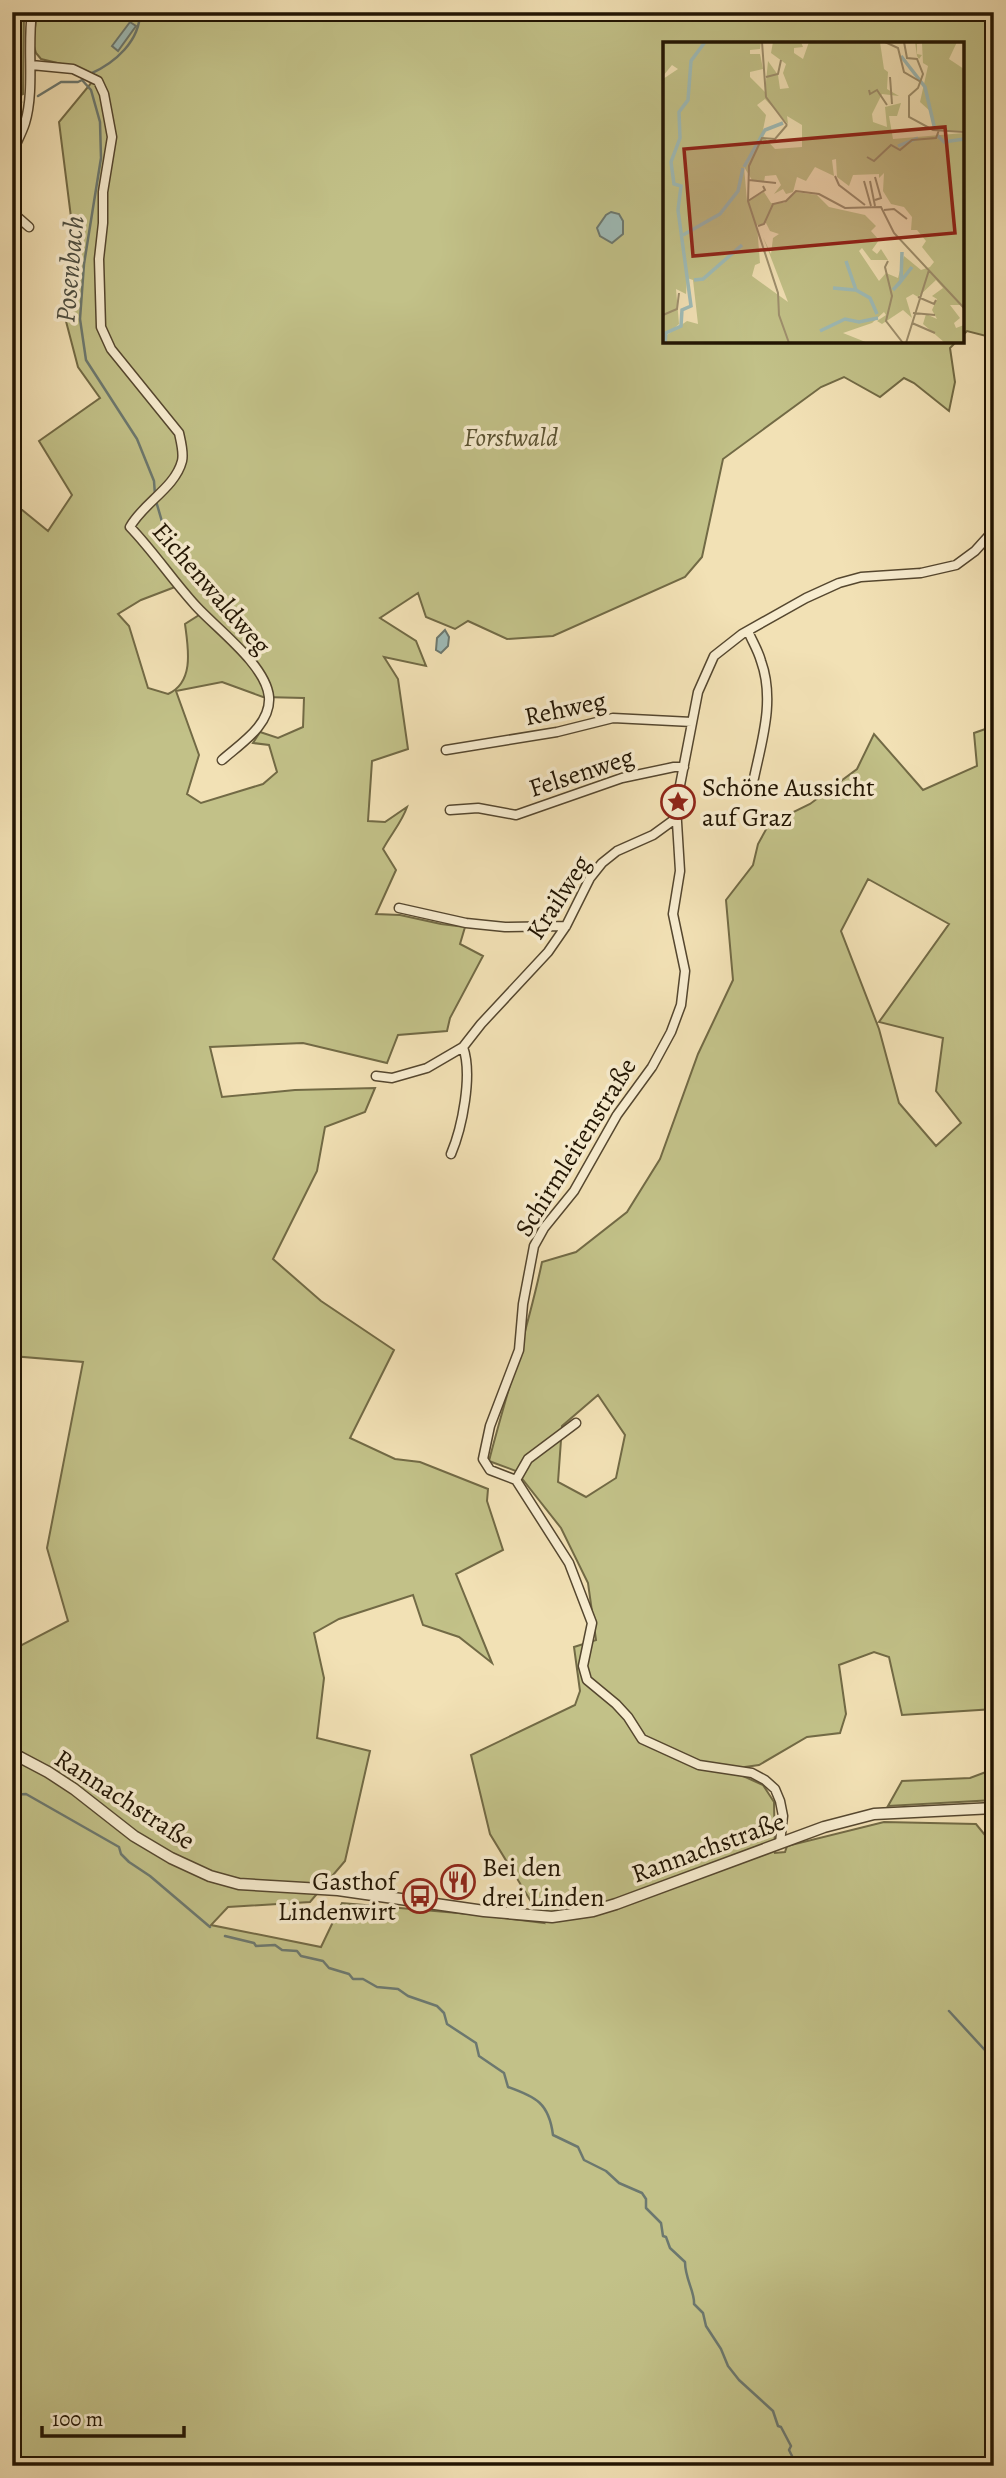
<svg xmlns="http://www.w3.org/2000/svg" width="1006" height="2478" font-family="Alegreya,serif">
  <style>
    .green { fill: #c2c188; stroke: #726a45; stroke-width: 2; fill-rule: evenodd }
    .water { fill: #9ebbb7; stroke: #6c786f; stroke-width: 2 }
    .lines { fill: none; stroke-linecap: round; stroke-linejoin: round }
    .stream { stroke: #6c786f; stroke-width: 2.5 }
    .minor-casing { stroke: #55472f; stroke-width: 11 }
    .tertiary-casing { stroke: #55472f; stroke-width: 13 }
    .minor { stroke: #f7eccf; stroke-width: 8 }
    .tertiary { stroke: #f7eccf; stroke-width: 10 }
    .labels { text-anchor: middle; stroke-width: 7; stroke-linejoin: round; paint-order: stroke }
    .park-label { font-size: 26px; font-style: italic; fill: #595131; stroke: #f7eccf }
    .street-label { font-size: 26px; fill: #211402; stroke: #f7eccf }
    .poi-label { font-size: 26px; fill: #211402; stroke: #f7eccf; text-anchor: start }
    .water-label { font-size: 28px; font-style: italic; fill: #4d4e41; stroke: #f7eccf }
    .inset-river { fill: none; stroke: #9ebbb7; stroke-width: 3.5 }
    .inset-road { fill: none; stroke: #9e8f6d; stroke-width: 2 }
    .view { fill: #8f2418; fill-opacity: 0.15; stroke: #8f2418; stroke-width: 3.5 }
    .inset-edge { fill: none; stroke: #211402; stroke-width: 3.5 }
  </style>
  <rect width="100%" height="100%" fill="#f2e1b5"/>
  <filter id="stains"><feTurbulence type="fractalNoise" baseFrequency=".00286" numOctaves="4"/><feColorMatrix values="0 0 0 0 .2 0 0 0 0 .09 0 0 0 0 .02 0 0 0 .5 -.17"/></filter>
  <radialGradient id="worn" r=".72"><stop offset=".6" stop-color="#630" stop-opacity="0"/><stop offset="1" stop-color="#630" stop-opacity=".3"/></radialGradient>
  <path class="green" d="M12 12H24L23 94 12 99Z
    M37 12H994V338L967 331 962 336V44H665V341H957L950 348 955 382 949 411 914 383 904 378 880 397 844 377 821 387 723 459 702 557 685 577 553 636 507 639 468 621 455 629 426 617 418 593 380 618 416 641 426 666 384 657 398 679 408 749 372 761 368 821 385 822 407 807C402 822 391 834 383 849L396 870 376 914 400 915 441 924 465 927 460 944 483 956 450 1018 447 1031 398 1035 387 1063 303 1043 210 1047 222 1097 295 1090 375 1088 365 1112 325 1127 317 1171 273 1259 321 1301 394 1350 350 1438 395 1459 420 1462 488 1489 487 1501 503 1550 456 1574 492 1663 459 1637 423 1625 413 1595 339 1619 314 1633 324 1678 317 1738 370 1751 345 1861 310 1902 228 1907 211 1925 321 1947 342 1903 481 1915 544 1923 490 1834 471 1755 575 1705 580 1691 574 1647 596 1640 588 1583 561 1528 516 1471 489 1461C506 1394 528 1330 542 1262L576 1252 627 1212 660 1159 698 1054 733 980 726 900 753 865 758 844 769 824 810 804 857 769 874 734 923 790 977 766 974 733 994 726V1709L902 1715 889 1657 874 1652 839 1665 846 1714 840 1733 807 1737 759 1765 745 1767 734 1772 763 1785 774 1802 775 1853 785 1852 787 1846 884 1822 976 1824 989 1840 994 1841V2466H12V1650L68 1621 47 1548 83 1362 12 1356V484L20 492 21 509 48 531 72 495 39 441 100 398 78 367 62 306 74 241 59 122 97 76 70 66 41 59 36 53 33 43ZM175 587 199 615 185 624C188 647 195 682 168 694L148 688 129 626 118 614 141 600ZM222 682 263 697 304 698 303 727 278 738 260 732 253 743 269 745 277 772 263 784 201 803 187 794 199 755 176 691ZM868 879 949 924 879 1022 943 1038 936 1091 961 1123 936 1146 899 1103 879 1029 841 931ZM598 1395 625 1435 616 1478 586 1497 558 1482 562 1426Z
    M994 1769V1800L888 1806 902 1781 970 1778Z"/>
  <path class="water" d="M130 22 136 26 118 51 112 46Z
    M611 212 619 214 623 221V234L612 243 600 236 597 228 606 215Z
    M445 630 449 637 448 646 441 653 436 650 437 638Z"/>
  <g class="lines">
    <path class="stream" d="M90 74C115 63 140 41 140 12
      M82 80 91 90 100 122 101 158 84 264 80 319 86 360 137 439 154 481 155 495
      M38 96 61 82H78L82 80
      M12 105 21 102
      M156 501 165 532
      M12 1795 26 1794 119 1847 121 1854 129 1862 150 1876 210 1927
      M225 1936 254 1943 256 1946 275 1945 282 1950 297 1951 301 1956 323 1961 329 1968 349 1974 353 1979H363L377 1987 398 1989 408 1996 437 2006 444 2013 447 2024 476 2043 479 2056 504 2073 508 2087C536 2097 549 2103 553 2135L578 2147 584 2160 606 2171 619 2183 642 2193 646 2199V2208L661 2223 663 2236 666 2237 670 2248 685 2262C685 2279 695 2292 694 2304L703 2313 706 2326 721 2349 728 2366 739 2380 773 2411 778 2426 781 2427 791 2446 789 2450 794 2460 793 2466
      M949 2011 994 2060"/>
    <g class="minor-casing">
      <path id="minor" d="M31 65 73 69 98 81 104 94 112 137 103 192V223L99 259 101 327 111 349 179 433C181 442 184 453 182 461 175 488 143 503 130 527 154 552 173 581 196 606 217 629 266 665 269 697 271 725 240 744 222 760
        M12 153C16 143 22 133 25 123 35 90 27 47 32 12
        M12 212 29 227
        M748 631C752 641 758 650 761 661 775 700 762 740 754 778
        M446 750 557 732 613 718 692 722
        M450 810 478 808 516 815 622 778 674 767H684
        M399 908 466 923 505 927 566 926
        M376 1076 392 1078 427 1068 463 1047 481 1024 548 952 566 926 590 878 602 863 617 851 653 835 675 819
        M451 1154C462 1128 473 1075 463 1047
        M516 1480 528 1459 576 1423
        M780 1843 783 1816 780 1801 775 1789 765 1780 752 1773 699 1765 642 1739 628 1717 616 1704 587 1680 583 1666 592 1623 569 1563 516 1480 490 1470 483 1459 490 1426 519 1350 523 1304 534 1246 544 1228 574 1191 617 1115 652 1067 671 1032 681 1005 685 971 673 914 680 871 676 806 698 692 714 656 742 634 806 598 839 583 861 577 921 573 956 565 975 551 994 530"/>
    </g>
    <g class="tertiary-casing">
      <path id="tertiary" d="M12 1753 48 1772 74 1789 134 1836 171 1858 210 1876 239 1884 338 1890 484 1911 552 1917 593 1911 616 1904 824 1827 874 1814 994 1808"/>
    </g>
    <use href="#minor" class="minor"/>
    <use href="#tertiary" class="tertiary"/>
  </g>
  <defs>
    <g id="sight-ring" transform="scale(1.75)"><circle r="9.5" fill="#f7eccf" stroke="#8f2418" stroke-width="1.5"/><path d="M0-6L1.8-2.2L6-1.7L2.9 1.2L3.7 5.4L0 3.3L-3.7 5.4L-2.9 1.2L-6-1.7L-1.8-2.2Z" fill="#8f2418"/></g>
    <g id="restaurant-ring" transform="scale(1.75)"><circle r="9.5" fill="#f7eccf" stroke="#8f2418" stroke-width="1.5"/><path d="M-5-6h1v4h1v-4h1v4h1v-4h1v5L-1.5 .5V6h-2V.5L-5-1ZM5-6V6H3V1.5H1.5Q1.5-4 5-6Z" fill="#8f2418"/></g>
    <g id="bus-ring" transform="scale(1.75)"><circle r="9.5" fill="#f7eccf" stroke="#8f2418" stroke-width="1.5"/><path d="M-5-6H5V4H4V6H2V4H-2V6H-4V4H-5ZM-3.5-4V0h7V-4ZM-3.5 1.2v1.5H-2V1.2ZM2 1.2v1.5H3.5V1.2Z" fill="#8f2418"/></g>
  </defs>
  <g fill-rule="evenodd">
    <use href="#sight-ring" x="678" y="802"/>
    <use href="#restaurant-ring" x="458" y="1882"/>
    <use href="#bus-ring" x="420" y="1896"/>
  </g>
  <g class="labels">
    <g class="park-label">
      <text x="511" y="446">Forstwald</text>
    </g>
    <g class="street-label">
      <text transform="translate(212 588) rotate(49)" y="9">Eichenwaldweg</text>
      <text transform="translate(565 708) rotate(-12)" y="9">Rehweg</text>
      <text transform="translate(581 772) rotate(-18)" y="9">Felsenweg</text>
      <text transform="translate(558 897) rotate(-57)" y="9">Krailweg</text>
      <text transform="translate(575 1147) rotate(-58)" y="9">Schirmleitenstraße</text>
      <text transform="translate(125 1799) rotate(33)" y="9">Rannachstraße</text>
      <text transform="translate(708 1847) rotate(-20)" y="9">Rannachstraße</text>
    </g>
    <g class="poi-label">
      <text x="702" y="796">Schöne Aussicht<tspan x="702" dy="30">auf Graz</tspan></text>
      <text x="482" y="1876">Bei den<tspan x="482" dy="30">drei Linden</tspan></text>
      <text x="396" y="1890" text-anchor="end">Gasthof<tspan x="396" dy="30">Lindenwirt</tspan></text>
    </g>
    <g class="water-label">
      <text transform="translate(69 269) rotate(-85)" y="10">Posenbach</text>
    </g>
  </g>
  <g transform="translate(663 42)">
    <rect width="301" height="301" fill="#f2e1b5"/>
    <path d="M0 0H98L97 7 87 8V12H97L100 27 87 30V35L102 50 105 19 115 33 117 47 126 46 120 31 123 22 108 11 110 0H138L140 5 131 6V11L140 17 146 0H217L221 27 225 30 224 47 236 54 219 52 209 72 210 80 224 85 222 65 238 61 234 74H226L230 97 301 91V263H287L297 276 291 281 293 286 301 283V301H282L260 282 263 272 274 277 269 268 274 257 269 254 280 246 273 238 255 255 250 252 243 256 249 276 240 268 219 282 214 279 223 273 221 270 209 281 180 291 205 301H0V37L15 27 9 23 0 34ZM102 57 125 82 124 74 139 83V105L112 107 99 93 103 73 94 63ZM173 117 174 135 186 144 190 133 216 132V136L221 131 220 149 228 162 241 165 249 175 248 188H254L263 199 259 205 271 220 267 225 258 228 241 214 235 236 223 231 216 239 196 209 199 206 208 218H225L218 207 214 212 209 208 216 198 208 189 213 184 202 173 166 165 154 153 133 150 121 161H108L101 150 84 159 81 125 89 138 101 140 102 134 113 133 118 143 111 152 120 147 123 152 130 150 134 135 143 139 152 125 171 134 169 118ZM103 181 107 189 116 192 110 196 108 212 100 195 125 260 89 234 92 223 97 221 94 183ZM24 236 30 238 35 282 24 279 1 295 16 282 13 247 23 252ZM252 0H294L286 17 301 27V89L273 88 267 69 257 60 265 24 260 21 259 1 254 2V12L259 13 256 17 254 14Z" fill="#c2c188" fill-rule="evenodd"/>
    <path class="inset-river" d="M238 14 262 45 272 88M274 93 281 100 301 97M235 104 255 96M81 125 102 88 120 81M20 193 57 172 75 149 80 126M183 219 193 248 207 256 214 272M31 238 40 237 79 203M235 243 249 225M170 246 192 248M230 248 238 239 239 210M157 289 182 277 196 280 215 276M2 301 3 291 18 284 19 268 28 264 15 168 18 144 11 142 8 120 17 96 16 70 25 58 28 19 42 0"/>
    <path class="inset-road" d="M99 0 103 55 124 83M222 0 235 6 241 30 258 40M241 0 244 16 254 17 260 32 255 46 246 54V75L270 88 301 90M103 35 115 32 118 18M227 35 229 62M206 48 207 52 214 48 224 63M124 83 112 97 99 96 86 124 85 159 115 251 116 273 126 301M204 115 211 119 228 103 237 108 249 98 273 96 276 88M172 134 176 143 202 163M212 135 218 156 212 158M86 138 113 141M201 139 208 164M207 139 212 164M85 159 102 148 100 144M221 168 231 167 244 177M95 184 101 182 110 162 123 159 133 149 156 152 182 166 218 165 231 191 301 266M225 219 222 225 229 254 223 279 240 301M255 255 271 262 273 258M250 271 272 273M0 273 14 267 16 251M249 281 272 291M243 301 266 228"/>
    <path class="view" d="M282 85 292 191 30 214 21 107Z"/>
    <rect width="301" height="301" class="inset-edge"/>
  </g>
  <rect width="1006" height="2478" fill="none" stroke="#f2e1b5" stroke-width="42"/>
  <rect x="14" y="14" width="978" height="2450" fill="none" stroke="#211402" stroke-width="3.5"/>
  <rect x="21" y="21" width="964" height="2436" fill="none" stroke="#211402" stroke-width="2"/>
  <path d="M42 2426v10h142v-10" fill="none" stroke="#211402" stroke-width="3.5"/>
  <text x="52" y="2426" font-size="21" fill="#211402" stroke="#f7eccf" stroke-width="5" paint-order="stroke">100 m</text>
  <rect width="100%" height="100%" filter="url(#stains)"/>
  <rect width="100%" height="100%" fill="url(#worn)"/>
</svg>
